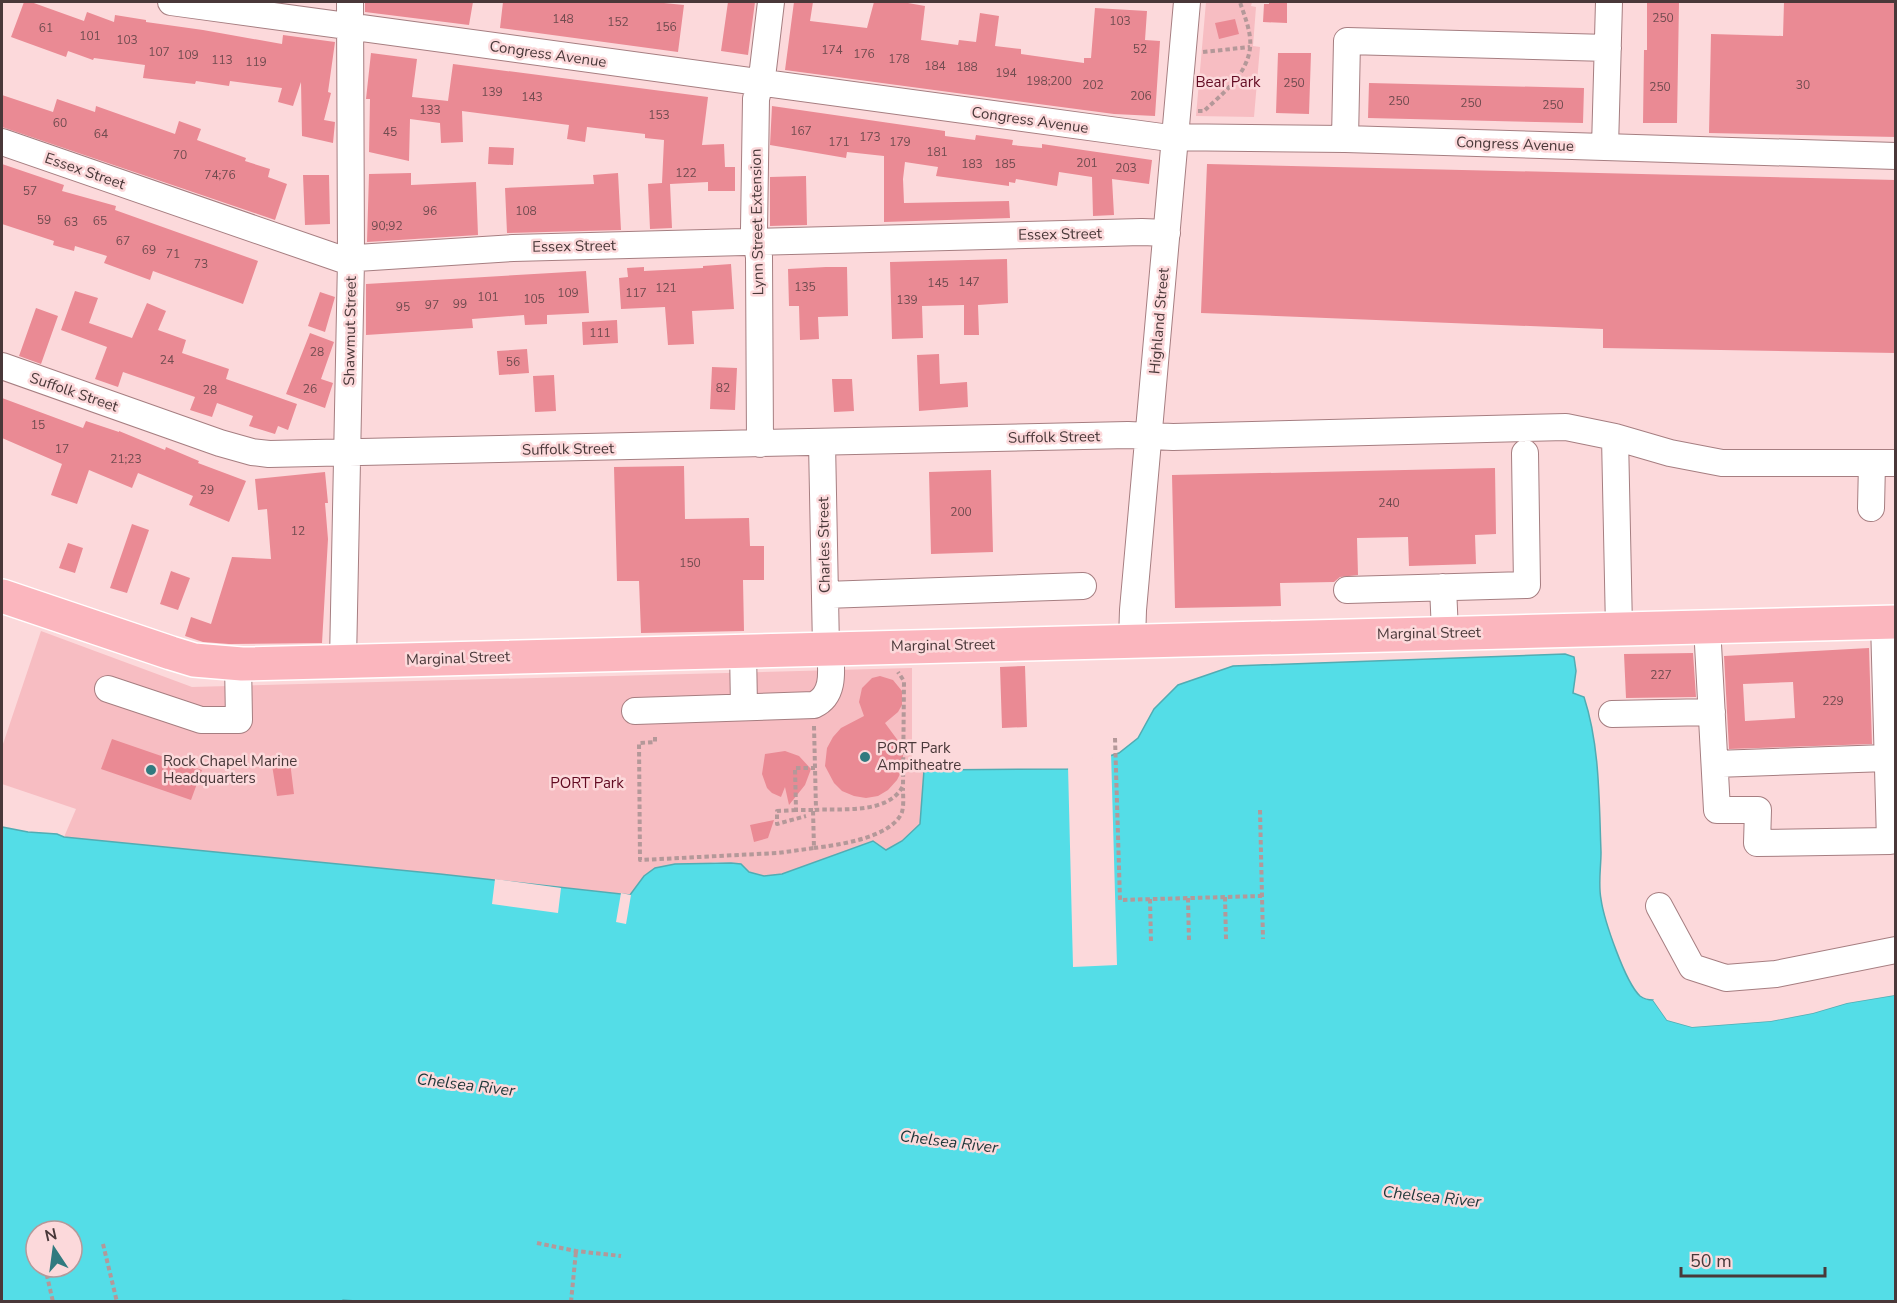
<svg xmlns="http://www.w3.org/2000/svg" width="1897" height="1303" font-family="'Nunito Sans',sans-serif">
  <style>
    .green { fill: #f7bdc2 }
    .water { fill: #54dde7; stroke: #51acb3; stroke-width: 1.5; fill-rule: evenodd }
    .pier { fill: #fcd9db }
    .building { fill: #ea8a94; fill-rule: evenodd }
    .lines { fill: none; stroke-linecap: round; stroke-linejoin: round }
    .minor-casing { stroke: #a67e81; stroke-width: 28 }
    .major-casing { stroke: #fff; stroke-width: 36 }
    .path { stroke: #b49899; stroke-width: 4; stroke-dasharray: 4.5 3; stroke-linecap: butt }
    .minor { stroke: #fff; stroke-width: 26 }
    .major { stroke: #fbb6be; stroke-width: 33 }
    .poi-dot { fill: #317a7f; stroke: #fcd9db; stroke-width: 2 }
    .labels { text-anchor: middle; stroke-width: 5; stroke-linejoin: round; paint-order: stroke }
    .number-label { font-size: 12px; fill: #714c50 }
    .street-label { font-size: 15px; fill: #493839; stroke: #fcd9db }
    .park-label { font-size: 15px; fill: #610a21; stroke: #fcd9db }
    .poi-label { font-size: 15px; fill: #493839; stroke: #fcd9db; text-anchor: start }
    .water-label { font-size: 16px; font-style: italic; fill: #1e3638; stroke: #fcd9db }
  </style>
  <rect width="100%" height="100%" fill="#fcd9db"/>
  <path class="green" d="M1206 2H1252L1251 6 1256 7 1253 46 1260 47 1254 117 1196 116Z
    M41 631 192 687 912 668V769L924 770 920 824 902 841 886 850 873 841 782 874 764 876 749 872 741 864 715 862 644 876 631 895 440 874 64 837 76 809 2 784V747Z"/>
  <path class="water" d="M1565 654 1574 657 1576 671 1573 693 1584 697C1600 746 1599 801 1601 852 1601 868 1598 884 1601 899 1604 920 1625 982 1640 996 1644 999 1649 1000 1653 1000L1667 1020 1692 1027 1771 1021 1813 1013 1847 1003 1895 995V1301L369 1302 343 1300 342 1302H2V827L28 832 57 834 64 837 440 874 630 895 644 876 655 868 675 864 731 863 741 864 749 872 764 876 782 874 873 841 886 850 902 841 920 824 924 770 1068 769 1119 753 1138 738 1154 709 1178 685 1233 666ZM36 1231H72V1267H36Z"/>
  <path class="pier" d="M1111 752 1117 965 1073 967 1068 766Z
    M495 879 561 888 558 913 492 904Z
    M621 893 631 895 626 924 616 922Z
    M1896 992 1895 995 1847 1003 1813 1013 1771 1021 1692 1027 1667 1020 1653 1000H1657L1669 1018 1693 1024 1770 1018 1813 1010 1847 1000Z"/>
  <path class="building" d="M24 2H31L84 21 87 12 114 22 115 15 146 20V22L203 30 282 44 283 35 335 42 328 92 331 93 324 120 335 122 333 143 302 136 301 82 293 106 278 102 282 88 230 81 229 86 196 81 195 84 143 78 145 65 94 58 93 60 68 51 66 57 11 37Z
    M365 2H473L469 25 365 12Z
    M503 2H654L684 5 678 52 500 28Z
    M728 2H755L748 55 721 51Z
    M794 2H813L810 21 867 28 874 2H908V3L925 6 921 40 958 45 959 40 976 42 980 13 999 16 995 46 1021 49V54L1084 63V58H1091L1095 8 1147 11 1145 40 1160 41 1155 116 1114 114 785 70Z
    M1269 2H1287V23L1263 22 1264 4H1269Z
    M1647 2H1679L1677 123H1643L1644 50H1647Z
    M1784 2H1896V137L1709 133 1711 34 1783 36Z
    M1235 19 1239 34 1219 39 1215 23Z
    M371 53 417 59 412 97 448 101 453 64 708 97 702 145 724 144 725 167H735V191H708V182L670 184 672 228 650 229 648 184 662 183 664 140 645 138V134L587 127 585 142 567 139 569 125 462 111 463 142 441 143 440 123 410 119 409 161 369 152 370 99H366Z
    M1278 53H1311L1309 114 1276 113Z
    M1369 83 1584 88 1583 123 1368 118Z
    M2 95 53 112 57 99 95 112 96 106 175 134 179 121 201 129 197 140 246 158 245 161 270 169 268 177 287 184 275 220 2 127Z
    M772 106 945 131V136L975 140 976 135 1013 140 1012 145 1042 148V144L1152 160 1149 184 1112 179 1114 215 1093 216 1092 177 1059 172 1057 186 1016 179 1015 183 1009 182V186L936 176 938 167 905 162 903 179 904 203 1009 201 1010 218 884 222V156L847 152 846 158 770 145Z
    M489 147 514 148 513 165 488 164Z
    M2 164 64 185 62 191 116 206 115 210 258 261 243 304 153 271 150 280 104 263 107 256 75 246 74 251 53 245 54 241 2 224Z
    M1207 164 1896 180V353L1603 348V329L1201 313Z
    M411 173V185L476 182 478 235 367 242 369 174Z
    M618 173 621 230 507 233 505 188 594 184 593 175Z
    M303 175H329L330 224 305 225Z
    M806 176 807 225 770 226V177Z
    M1007 259 1008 303 978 305 979 335H964V305L922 306 923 338 892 339 890 262Z
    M731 264 734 309 692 311 694 344 668 345 665 307 621 309 619 278 628 277 627 268 644 267V271L703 268V266Z
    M826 267H847L848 316 818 317 819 339 800 340 799 306H789L788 269Z
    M586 271 589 313 547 315V324L525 325 524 315 472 319 473 328 366 335V284Z
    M75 291 98 298 89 323 132 338 147 303 166 311 158 330 186 340 182 353 229 369 226 379 297 404 288 430 278 426 275 434 249 426 253 416 217 403 212 417 190 410 195 397 123 372 118 387 95 379 107 347 61 330Z
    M320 292 335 297 325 332 308 326Z
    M36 308 58 316 41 364 19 356Z
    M617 320 618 343 583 345 582 322Z
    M310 333 334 342 321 379 333 383 325 408 286 394Z
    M527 349 529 373 499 375 497 351Z
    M939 354 940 384 967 382 968 407 919 411 917 355Z
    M712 367 737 368 735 410 710 409Z
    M554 375 556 411 535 412 533 376Z
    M832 379H852L854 411 834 412Z
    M2 398 83 428 86 421 119 432V431L165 450 166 447 199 461 198 463 246 481 229 522 189 505 193 496 138 473 132 488 89 470 77 504 51 495 62 464 2 438Z
    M684 466 685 519 749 518 750 546H764V580H743L744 631 641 633 639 581H617L614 467Z
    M1495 468 1496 534 1475 535 1476 564 1409 566 1408 537 1357 538 1358 575 1340 577 1334 582 1280 583 1281 606 1175 608 1172 475Z
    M991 470 993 552 931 554 929 472Z
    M325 472 328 503H325L328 539 322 643 229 644 203 642 185 636 191 617 211 624 232 557 271 559 267 509 258 510 255 479Z
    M132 524 149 530 127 593 110 588Z
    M68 543 83 548 75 573 59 568Z
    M171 571 190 578 178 610 160 604Z
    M1869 648 1872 744 1729 749 1724 656ZM1793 682 1795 718 1745 721 1743 684Z
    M1693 653 1696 697 1626 698 1624 654Z
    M1025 666 1027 727 1002 728 1000 667Z
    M880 676 893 680 902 691V705L898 712 885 723 899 742 903 754V768L897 780 888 790 878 796 866 798 854 796 842 791 834 783 825 766 827 748 833 737 841 728 864 716 859 702 862 688 872 678Z
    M112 739 202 770 191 800 101 769Z
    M785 751 799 756 811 769 805 785 789 805 785 787 781 797 772 793 767 788 762 774 765 754Z
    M290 762 294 794 277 796 272 765Z
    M774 820 768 838 754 842 750 825Z"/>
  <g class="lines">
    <g class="minor-casing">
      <path id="minor" d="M171 2 1162 137 1345 139 1896 156
        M1345 139 1347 41 1608 48
        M2 142 341 259 513 248 1142 232 1167 233
        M1605 147 1609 2
        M2 366 220 443 252 452 269 454 1128 435 1173 437 1566 427 1615 437 1670 453 1722 463H1896
        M1615 437 1619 628
        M822 442 826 648
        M760 444 759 257 754 229 756 99 763 69 771 2
        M1871 508 1872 463
        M1443 587 1445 632
        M1347 590 1527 585 1525 453
        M825 595 1083 586
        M1707 626 1717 810H1758L1757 843 1890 841 1884 622
        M1132 641 1133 610 1187 2
        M743 650 744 707
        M343 661 351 260 350 2
        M108 689 201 720H239L238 663
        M635 711 814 705C836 695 831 668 830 648
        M1612 714 1712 712
        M1715 764 1887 758
        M1659 906 1692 967 1726 978 1776 974 1896 950"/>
    </g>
    <g class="major-casing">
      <path id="major" d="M2 596 171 653 194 660 242 664 1896 622"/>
    </g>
    <path class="path" d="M1203 52 1250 47
      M1198 111H1204C1222 94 1247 75 1250 48 1252 33 1244 15 1240 2
      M814 726 816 809
      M655 737V742L639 743 640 860 778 853 814 848 813 810C841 808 888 815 903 786L904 681 898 672
      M1115 738 1120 900 1262 896
      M796 810 777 811V824L806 816
      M813 810H796L795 768H815
      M1260 810 1263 939
      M814 848C837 845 892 838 902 812 904 805 903 796 903 788
      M1225 897 1226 939
      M1188 898 1189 942
      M1150 899 1151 942
      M537 1243 576 1251 621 1256
      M103 1244 117 1302
      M45 1267 53 1302
      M571 1302 576 1251"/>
    <use href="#minor" class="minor"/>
    <use href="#major" class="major"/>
  </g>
  <g class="poi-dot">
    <circle cx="865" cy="757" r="6"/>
    <circle cx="151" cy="770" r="6"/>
  </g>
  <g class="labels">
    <g class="number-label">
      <text x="1663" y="22">250</text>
      <text x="563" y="23">148</text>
      <text x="1120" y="25">103</text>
      <text x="618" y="26">152</text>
      <text x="666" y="31">156</text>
      <text x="46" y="32">61</text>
      <text x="90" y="40">101</text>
      <text x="127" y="44">103</text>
      <text x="1140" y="53">52</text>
      <text x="832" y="54">174</text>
      <text x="159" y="56">107</text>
      <text x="864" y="58">176</text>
      <text x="188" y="59">109</text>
      <text x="899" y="63">178</text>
      <text x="222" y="64">113</text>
      <text x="256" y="66">119</text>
      <text x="935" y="70">184</text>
      <text x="967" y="71">188</text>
      <text x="1006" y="77">194</text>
      <text x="1049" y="85">198;200</text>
      <text x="1294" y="87">250</text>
      <text x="1093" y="89">202</text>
      <text x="1803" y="89">30</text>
      <text x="1660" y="91">250</text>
      <text x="492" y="96">139</text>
      <text x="1141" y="100">206</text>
      <text x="532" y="101">143</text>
      <text x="1399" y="105">250</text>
      <text x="1471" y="107">250</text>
      <text x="1553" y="109">250</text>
      <text x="430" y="114">133</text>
      <text x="659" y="119">153</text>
      <text x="60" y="127">60</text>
      <text x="801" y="135">167</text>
      <text x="390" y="136">45</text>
      <text x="101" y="138">64</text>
      <text x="870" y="141">173</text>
      <text x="839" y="146">171</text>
      <text x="900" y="146">179</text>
      <text x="937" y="156">181</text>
      <text x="180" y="159">70</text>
      <text x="1087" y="167">201</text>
      <text x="972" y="168">183</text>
      <text x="1005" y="168">185</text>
      <text x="1126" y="172">203</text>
      <text x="686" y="177">122</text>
      <text x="220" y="179">74;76</text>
      <text x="30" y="195">57</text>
      <text x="430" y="215">96</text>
      <text x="526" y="215">108</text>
      <text x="44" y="224">59</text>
      <text x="100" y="225">65</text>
      <text x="71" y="226">63</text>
      <text x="387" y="230">90;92</text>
      <text x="123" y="245">67</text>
      <text x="149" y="254">69</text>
      <text x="173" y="258">71</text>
      <text x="201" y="268">73</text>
      <text x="969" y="286">147</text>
      <text x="938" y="287">145</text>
      <text x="805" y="291">135</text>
      <text x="666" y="292">121</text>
      <text x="568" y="297">109</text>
      <text x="636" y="297">117</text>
      <text x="488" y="301">101</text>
      <text x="534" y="303">105</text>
      <text x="907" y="304">139</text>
      <text x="460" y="308">99</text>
      <text x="432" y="309">97</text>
      <text x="403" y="311">95</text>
      <text x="600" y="337">111</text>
      <text x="317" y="356">28</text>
      <text x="167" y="364">24</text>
      <text x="513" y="366">56</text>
      <text x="723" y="392">82</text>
      <text x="310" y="393">26</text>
      <text x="210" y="394">28</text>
      <text x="38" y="429">15</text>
      <text x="62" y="453">17</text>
      <text x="126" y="463">21;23</text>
      <text x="207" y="494">29</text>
      <text x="1389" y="507">240</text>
      <text x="961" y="516">200</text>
      <text x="298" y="535">12</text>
      <text x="690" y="567">150</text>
      <text x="1661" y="679">227</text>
      <text x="1833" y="705">229</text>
    </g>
    <g class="street-label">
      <text transform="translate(548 54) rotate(8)" y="5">Congress Avenue</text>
      <text transform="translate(1030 120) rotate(8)" y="5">Congress Avenue</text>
      <text transform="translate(1515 144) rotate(2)" y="5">Congress Avenue</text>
      <text transform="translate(85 171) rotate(19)" y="5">Essex Street</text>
      <text transform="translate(757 222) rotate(-91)" y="5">Lynn Street Extension</text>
      <text transform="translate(1060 234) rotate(-1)" y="5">Essex Street</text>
      <text transform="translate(574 246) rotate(-1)" y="5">Essex Street</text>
      <text transform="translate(1159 321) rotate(-85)" y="5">Highland Street</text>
      <text transform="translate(350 331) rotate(-89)" y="5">Shawmut Street</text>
      <text transform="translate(74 392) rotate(19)" y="5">Suffolk Street</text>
      <text transform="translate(1054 437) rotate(-1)" y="5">Suffolk Street</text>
      <text transform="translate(568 449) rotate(-1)" y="5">Suffolk Street</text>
      <text transform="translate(824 545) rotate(-91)" y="5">Charles Street</text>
      <text transform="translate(1429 633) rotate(-1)" y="5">Marginal Street</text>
      <text transform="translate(943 645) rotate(-1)" y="5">Marginal Street</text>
      <text transform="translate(458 658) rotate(-2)" y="5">Marginal Street</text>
    </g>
    <g class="park-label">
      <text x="1228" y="87">Bear Park</text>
      <text x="587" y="788">PORT Park</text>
    </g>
    <g class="poi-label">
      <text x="877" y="753">PORT Park<tspan x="877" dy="17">Ampitheatre</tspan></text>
      <text x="163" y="766">Rock Chapel Marine<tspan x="163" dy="17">Headquarters</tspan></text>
    </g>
    <g class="water-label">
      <text transform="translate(466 1084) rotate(7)" y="6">Chelsea River</text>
      <text transform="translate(949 1141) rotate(7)" y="6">Chelsea River</text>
      <text transform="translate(1432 1196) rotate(6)" y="6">Chelsea River</text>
    </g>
  </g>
  <rect width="1897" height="1303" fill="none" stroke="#493839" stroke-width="6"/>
  <g transform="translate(54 1249) rotate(347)"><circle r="28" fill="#fcd9db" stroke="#b4999a" stroke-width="1.5"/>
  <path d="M0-4.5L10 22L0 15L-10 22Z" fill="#317a7f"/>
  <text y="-9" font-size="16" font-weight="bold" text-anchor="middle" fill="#493839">N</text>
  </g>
  <path d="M1681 1267v9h144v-9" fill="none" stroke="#493839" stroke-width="3"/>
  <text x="1690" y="1267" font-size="18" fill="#493839" stroke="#fcd9db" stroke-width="4.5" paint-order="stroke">50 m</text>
</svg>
